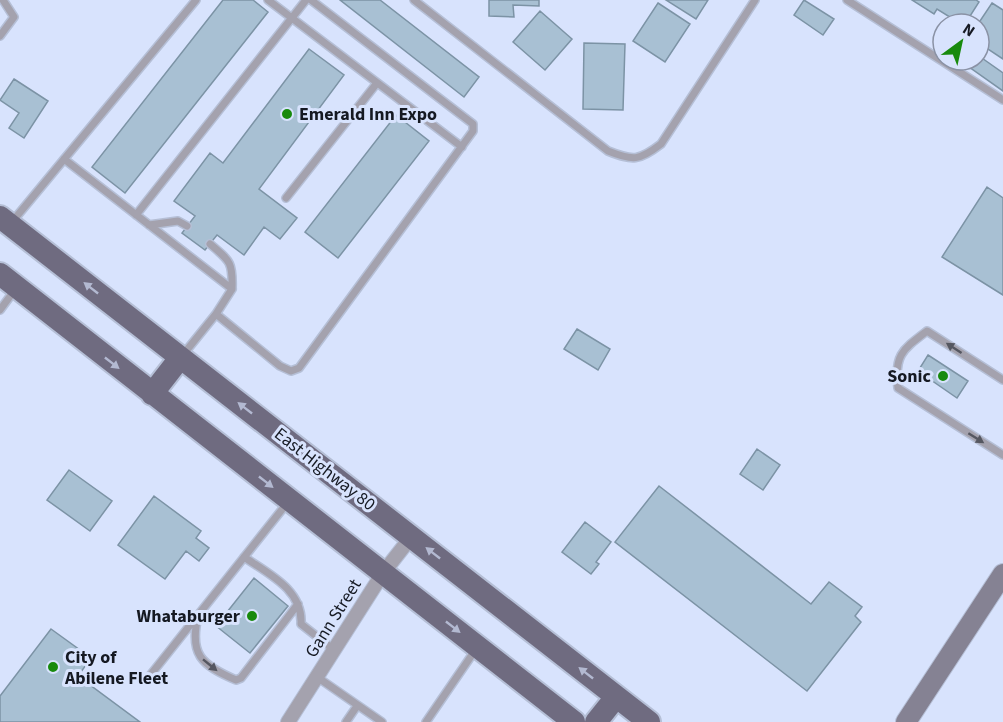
<svg xmlns="http://www.w3.org/2000/svg" width="1003" height="722" font-family="'Source Sans 3',sans-serif">
  <style>
    .building { fill: #a8c0d3; stroke: #7c93a5; stroke-width: 1.5 }
    .lines { fill: none; stroke-linecap: round; stroke-linejoin: round }
    .service-casing { stroke: #b5bfd6; stroke-width: 10 }
    .minor-casing { stroke: #b5bfd6; stroke-width: 16 }
    .secondary-casing { stroke: #b5bfd6; stroke-width: 22 }
    .primary-casing { stroke: #b5bfd6; stroke-width: 26 }
    .service { stroke: #a4a2ae; stroke-width: 7 }
    .minor { stroke: #a4a2ae; stroke-width: 14 }
    .secondary { stroke: #858293; stroke-width: 20 }
    .primary { stroke: #6f6b80; stroke-width: 22 }
    .oneway { fill: #b3b9d1 }
    .oneway2 { fill: #555761 }
    .poi-dot { fill: #188a0d; stroke: #d8e3fd; stroke-width: 2 }
    .labels { text-anchor: middle; stroke-width: 6; stroke-linejoin: round; paint-order: stroke }
    .poi-label { font-size: 18px; font-weight: bold; fill: #151922; stroke: #d8e3fd; text-anchor: start }
    .street-label { font-size: 18px; fill: #151922; stroke: #d8e3fd }
  </style>
  <rect width="100%" height="100%" fill="#d8e3fd"/>
  <path class="building" d="M223 0H253L268 12 125 193 92 167Z
    M340 0H380L479 77 464 97Z
    M489 0H539V6L513 5 514 17 489 16Z
    M666 0H708L696 19Z
    M804 0 834 19 823 35 794 15Z
    M912 0H976L979 2 965 24H961L937 9 934 14Z
    M658 3 690 24 665 62 633 41Z
    M992 3 1003 10V59L979 43 978 24Z
    M540 11 572 39 545 70 513 42Z
    M584 43 625 44 623 110 583 109Z
    M309 49 344 75 259 189 297 218 280 239 264 227 244 255 217 235 205 250 182 233 195 216 174 201 210 153 223 163Z
    M979 56 1003 73V91L962 62 979 60Z
    M14 79 48 101 24 138 9 128 19 113 0 100Z
    M396 115 429 141 338 258 305 232Z
    M987 187 1003 198V295L942 257Z
    M577 329 610 349 598 370 564 349Z
    M928 355 968 381 957 398 918 371Z
    M757 449 780 465 763 490 740 474Z
    M69 470 112 501 90 531 47 500Z
    M659 486 811 604 829 582 862 607 855 616 861 622 807 691 615 542Z
    M154 496 201 531 196 538 209 548 199 561 186 551 165 579 118 545Z
    M585 522 611 542 596 562 599 564 591 574 562 552Z
    M254 578 288 606 250 653 216 626Z
    M51 629 91 658 78 676 140 722H0V696Z"/>
  <g class="lines">
    <g class="service-casing">
      <path id="service" d="M268 0 462 147
        M414 0 608 151C633 161 639 161 661 144L755 0
        M847 0 1003 100
        M0 36 14 17 3 0
        M64 159 232 289 216 314
        M286 198 377 83
        M136 215 306 0
        M12 222 196 0
        M149 225 178 221 187 226
        M210 244C230 261 233 262 232 289
        M0 310 14 291
        M182 356 216 314 280 366 291 371 299 368 473 131V124L311 0
        M1003 380 927 331C902 350 894 355 898 388L1003 455
        M244 557C269 574 303 590 301 624L334 650
        M198 616C189 654 201 665 236 680L241 678 298 604
        M317 677 382 722
        M148 678 288 502
        M346 722 357 706
        M426 722 476 649"/>
    </g>
    <g class="minor-casing">
      <path id="minor" d="M288 722 383 573 412 536"/>
    </g>
    <g class="secondary-casing">
      <path id="secondary" d="M906 722 1003 574"/>
    </g>
    <g class="primary-casing">
      <path id="primary" d="M0 217 649 722
        M0 274 574 722
        M152 394 180 358
        M596 722 616 697"/>
    </g>
    <use href="#service" class="service"/>
    <use href="#minor" class="minor"/>
    <use href="#secondary" class="secondary"/>
    <use href="#primary" class="primary"/>
  </g>
  <defs><path id="oneway-solid" d="M-6-.8H1V-3.2L6.5 0L1 3.2V.8H-6Z" transform="scale(1.5)"/></defs>
  <g class="oneway">
    <use href="#oneway-solid" transform="translate(91 288) rotate(-142)"/>
    <use href="#oneway-solid" transform="translate(112 363) rotate(38)"/>
    <use href="#oneway-solid" transform="translate(245 408) rotate(-142)"/>
    <use href="#oneway-solid" transform="translate(266 482) rotate(38)"/>
    <use href="#oneway-solid" transform="translate(433 553) rotate(-142)"/>
    <use href="#oneway-solid" transform="translate(453 627) rotate(38)"/>
    <use href="#oneway-solid" transform="translate(586 673) rotate(-142)"/>
  </g>
  <g class="oneway2">
    <use href="#oneway-solid" transform="translate(954 348) rotate(-147)"/>
    <use href="#oneway-solid" transform="translate(976 438) rotate(32)"/>
    <use href="#oneway-solid" transform="translate(210 665) rotate(39)"/>
  </g>
  <g class="poi-dot">
    <circle cx="287" cy="114" r="6"/>
    <circle cx="943" cy="376" r="6"/>
    <circle cx="252" cy="616" r="6"/>
    <circle cx="53" cy="667" r="6"/>
  </g>
  <g class="labels">
    <g class="poi-label">
      <text x="299" y="120">Emerald Inn Expo</text>
      <text x="931" y="382" text-anchor="end">Sonic</text>
      <text x="240" y="622" text-anchor="end">Whataburger</text>
      <text x="65" y="663">City of<tspan x="65" dy="21">Abilene Fleet</tspan></text>
    </g>
    <g class="street-label">
      <text transform="translate(325 469) rotate(38)" y="6">East Highway 80</text>
      <text transform="translate(333 618) rotate(-58)" y="6">Gann Street</text>
    </g>
  </g>
  <g transform="translate(961 42) rotate(33)"><circle r="28" fill="#d8e3fd" stroke="#8a92a5" stroke-width="1.5"/>
  <path d="M0-4.5L10 22L0 15L-10 22Z" fill="#188a0d"/>
  <text y="-9" font-size="16" font-weight="bold" text-anchor="middle" fill="#151922">N</text>
  </g>
</svg>
